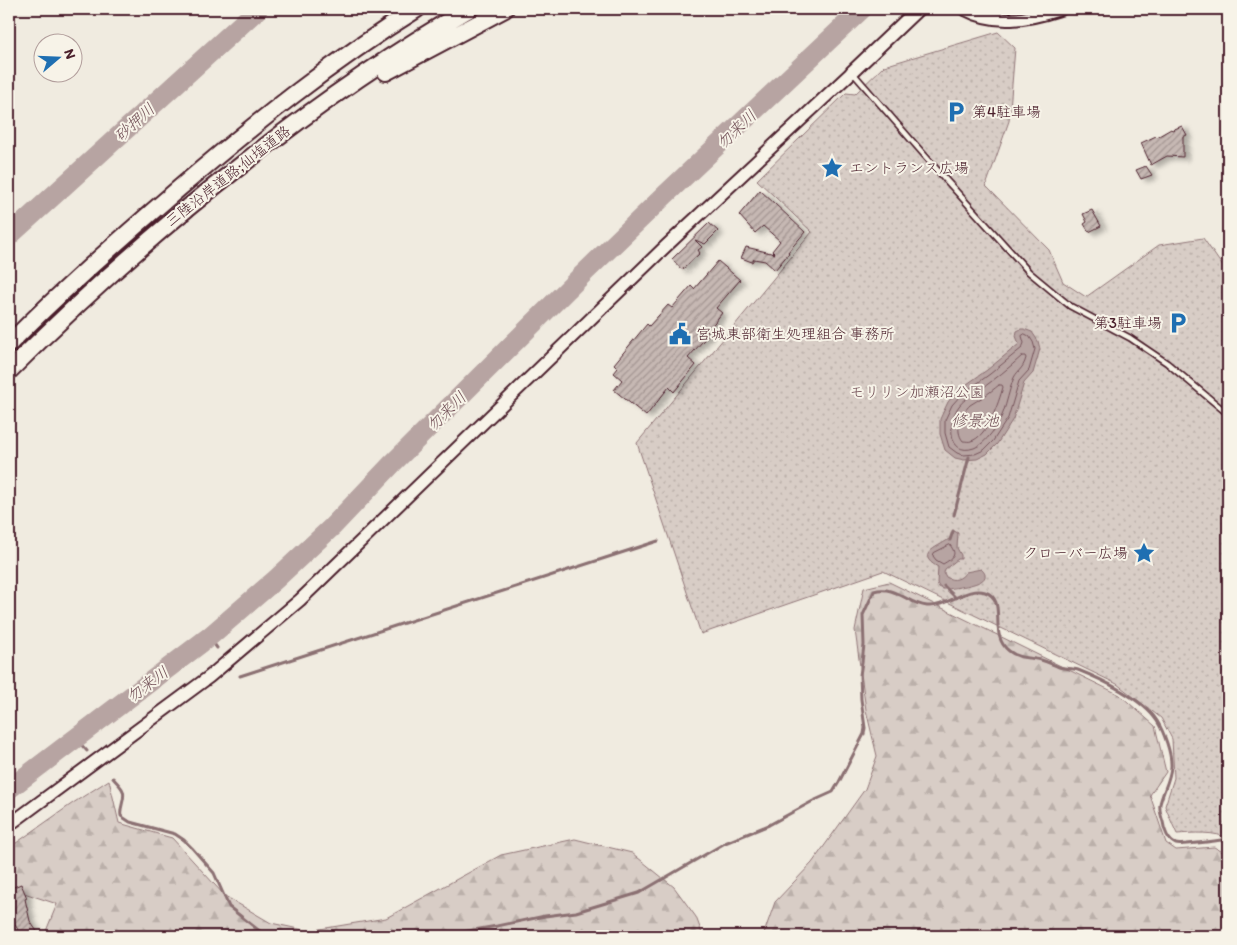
<svg xmlns="http://www.w3.org/2000/svg" width="1237" height="945" font-family="Itim,'Klee One',sans-serif">
  <style>
    .forest { fill: url(#forest-firs); stroke: #917678 }
    .park { fill: url(#park-dots); stroke: #917678 }
    .water { fill: #b7a4a2; stroke: #8b6f72 }
    .lines { fill: none; stroke-linecap: round; stroke-linejoin: round }
    .shore { stroke: #76545b; stroke-width: 1 }
    .stream { stroke: #8b6f72; stroke-width: 3 }
    .river { stroke: #b7a4a2; stroke-width: 20 }
    .building { fill: url(#building-hatch); stroke: #4a1f2b; filter: url(#shadow) }
    .service-casing { stroke: #4a1f2b; stroke-width: 8 }
    .tertiary-casing { stroke: #4a1f2b; stroke-width: 15 }
    .secondary-casing { stroke: #4a1f2b; stroke-width: 16 }
    .motorway-casing { stroke: #4a1f2b; stroke-width: 20 }
    .service { stroke: #f7f3e8; stroke-width: 4.5 }
    .tertiary { stroke: #f7f3e8; stroke-width: 11 }
    .secondary { stroke: #f7f3e8; stroke-width: 12 }
    .motorway { stroke: #f7f3e8; stroke-width: 16 }
    .labels { text-anchor: middle; stroke-width: 4; stroke-linejoin: round; paint-order: stroke }
    .poi-label { font-size: 15px; fill: #4a1f2b; stroke: #f7f3e8; text-anchor: start }
    .street-label { font-size: 15px; fill: #4a1f2b; stroke: #f7f3e8 }
    .park-label { font-size: 15px; fill: #6e4a52; stroke: #f7f3e8 }
    .water-label { font-size: 16px; font-style: italic; fill: #704e55; stroke: #f7f3e8 }
  </style>
  <defs>
    <pattern id="forest-firs" width="22" height="20" patternUnits="userSpaceOnUse" patternTransform="scale(1.25)"><rect width="22" height="20" fill="#d8cdc6"/><path d="M5 1l3.5 6h-7zM16 11l3.5 6h-7z" fill="#bbb0aa"/></pattern>
    <pattern id="park-dots" width="8" height="8" patternUnits="userSpaceOnUse" patternTransform="scale(1.25)"><rect width="8" height="8" fill="#d8cdc6"/><path d="M2 2h.1M6 6h.1" fill="none" stroke="#bbb0aa" stroke-width="1.8" stroke-linecap="round"/></pattern>
    <pattern id="building-hatch" width="6" height="6" patternUnits="userSpaceOnUse" patternTransform="scale(1.25)"><rect width="6" height="6" fill="#c6b8b3"/><path d="M-1 1l2-2M0 6l6-6M5 7l2-2" fill="none" stroke="#a39592"/></pattern>
    <filter id="shadow"><feDropShadow dx="5.5" dy="3" stdDeviation="2.5" flood-color="#0004"/></filter>
  </defs>
  <rect width="100%" height="100%" fill="#f0ebe0"/>
  <filter id="ink" filterUnits="userSpaceOnUse"><feTurbulence type="fractalNoise" baseFrequency=".02" numOctaves="2"/><feDisplacementMap in="SourceGraphic" scale="10" xChannelSelector="R" yChannelSelector="G"/><feConvolveMatrix kernelMatrix="1 2 1 2 8 2 1 2 1" color-interpolation-filters="sRGB"/></filter>
  <g filter="url(#ink)">
    <path class="forest" d="M889 582 1120 695 1155 726 1166 772 1150 795 1166 843 1176 850 1214 847 1228 855V936H763L775 902 812 863 865 789 877 756 866 710 855 630 864 588Z
      M109 780 119 823 172 838 225 896 271 923 308 931 386 918 501 855 575 839 632 853 674 887 696 917 703 936H44L57 904 9 888V848L73 803Z"/>
    <path class="park" d="M998 32 1015 48 1009 121 986 186 1049 250 1063 282 1086 297 1159 245 1203 238 1228 274V380L1224 387 1228 391V839C1218 831 1190 833 1177 834L1172 823 1165 806 1174 778 1172 739 1161 718 1117 684 883 571 701 634 637 443 812 232 757 180 846 93 855 94 884 66Z"/>
    <path class="water" d="M1021 329H1024L1032 332 1038 341 1040 349 1033 373 1024 383 1013 419 997 444 987 454 977 459 964 460 955 458 945 450 940 434V419L948 402 957 391 987 370 1019 344 1016 336 1017 331Z
      M954 531 958 533 957 548 961 555V559H958L945 569 944 573 946 577C954 582 961 579 966 572L981 569C998 584 957 587 948 589H943L939 587 937 583 938 567C912 553 942 546 950 538 952 536 953 533 954 531Z"/>
    <g class="lines">
      <path class="shore" d="M1025 334 1029 336 1033 342 1035 349 1029 370 1019 381 1008 418 993 441 984 450 975 454 964 455 957 453 949 447 945 433V420L952 405 961 395 990 374 1022 348 1024 343 1022 336Z
        M1022 356H1025L1026 358C1023 370 1016 371 1013 380 1009 391 1007 402 1003 413 999 424 986 444 974 448 947 457 948 421 959 406 965 398 973 395 980 390 995 379 1009 368 1022 356Z
        M999 385H1002L1003 387C999 402 987 437 971 441 969 442 966 441 963 441 954 430 961 414 970 405 974 402 979 400 983 397 989 393 994 389 999 385Z
        M950 545C958 555 953 558 943 564L936 560 933 556 934 553Z"/>
      <path class="stream" d="M954 515 969 457
        M950 540 953 531
        M944 586 956 598
        M209 637 217 648
        M240 676 658 541
        M75 738 87 751
        M113 778C116 782 122 787 123 791 126 799 119 807 121 816L130 822 175 834 184 840 192 848 214 873 229 907 266 936
        M300 936 347 932 401 935H445L497 926 545 916 576 912 639 893 725 843 769 825 813 801 833 792 839 782 864 734 865 728 861 699 860 675 862 662 864 645 863 615 874 591C896 585 907 604 927 606 946 608 967 586 985 592 1009 600 987 634 1009 651 1019 659 1030 657 1041 660 1048 662 1053 665 1059 667 1065 669 1072 668 1078 670 1101 679 1143 699 1157 721 1164 732 1172 754 1171 767 1170 780 1163 791 1160 804 1159 810 1161 816 1163 822 1164 830 1168 841 1176 844 1179 845 1184 844 1187 844 1199 843 1210 842 1221 840L1228 845"/>
      <path class="river" d="M9 236 258 9
        M9 789 209 637 275 580 332 527 393 463 581 276 665 195 862 9"/>
    </g>
    <path class="building" d="M1182 126 1187 135 1183 137V157L1167 156 1151 165 1141 143 1156 136 1157 137 1171 129 1172 130Z
      M1146 166 1152 175 1141 179 1136 170Z
      M760 190 805 232 788 252 789 253 775 270 765 261 754 259 752 262 741 258 746 247 775 254 772 251 780 241 763 226 755 233 739 215Z
      M1092 210 1101 226 1089 232 1084 224 1087 222 1083 214Z
      M709 223 718 231 705 244 695 240 702 247 698 250 700 253 682 270 672 259Z
      M718 261 740 280 716 308 722 313 707 332 709 334 688 358 696 365 674 392 669 387 646 416 614 390 622 380 614 373 618 368 614 364 647 324 649 326 668 305 672 308 691 286 694 289Z
      M21 884 27 898 25 899 30 921 40 936H21L11 917H9V889Z"/>
    <g class="lines">
      <g class="service-casing">
        <path id="service" d="M853 73 946 180 1029 272 1070 306 1130 338 1167 363 1228 414"/>
      </g>
      <g class="tertiary-casing">
        <path id="tertiary" d="M964 9C996 26 1027 20 1061 9
          M9 825 209 677 300 600 665 247 852 72"/>
      </g>
      <g class="secondary-casing">
        <path id="secondary" d="M852 72 918 9"/>
      </g>
      <g class="motorway-casing">
        <path id="motorway" d="M386 72 505 9
          M9 344C62 290 119 240 176 191 253 125 331 62 417 9
          M9 371C83 297 161 227 244 163 316 106 390 54 469 9"/>
      </g>
      <use href="#service" class="service"/>
      <use href="#tertiary" class="tertiary"/>
      <use href="#secondary" class="secondary"/>
      <use href="#motorway" class="motorway"/>
    </g>
  </g>
  <defs>
    <g id="parking-bare" transform="scale(1.725)"><path d="M-3.5-5.5H1a3.5 3.5 0 0 1 0 7H-1V5.5H-3.5ZM-1-3.4V-.6H.8a1.4 1.4 0 0 0 0-2.8Z" fill="#1f6fb2" stroke="#f7f3e8" stroke-width="2.5" paint-order="stroke"/></g>
    <g id="sight-bare" transform="scale(1.725)"><path d="M0-6L1.8-2.2L6-1.7L2.9 1.2L3.7 5.4L0 3.3L-3.7 5.4L-2.9 1.2L-6-1.7L-1.8-2.2Z" fill="#1f6fb2" stroke="#f7f3e8" stroke-width="2.5" paint-order="stroke"/></g>
    <g id="civic-bare" transform="scale(1.725)"><path d="M-.6-6.5H3V-4.5H.6V-3L4-1V1h2V6H-6V1h2V-1L-.6-3ZM-1.2 2.5V6h2.4V2.5Z" fill="#1f6fb2" stroke="#f7f3e8" stroke-width="2.5" paint-order="stroke"/></g>
  </defs>
  <g fill-rule="evenodd">
    <use href="#parking-bare" x="956" y="112"/>
    <use href="#sight-bare" x="832" y="168"/>
    <use href="#parking-bare" x="1178" y="323"/>
    <use href="#civic-bare" x="680" y="334"/>
    <use href="#sight-bare" x="1144" y="553"/>
  </g>
  <g class="labels">
    <g class="poi-label">
      <text x="972" y="117">第4駐車場</text>
      <text x="849" y="173">エントランス広場</text>
      <text x="1162" y="328" text-anchor="end">第3駐車場</text>
      <text x="696" y="339">宮城東部衛生処理組合 事務所</text>
      <text x="1128" y="558" text-anchor="end">クローバー広場</text>
    </g>
    <g class="street-label">
      <text transform="translate(228 176) rotate(-38)" y="5">三陸沿岸道路;仙塩道路</text>
    </g>
    <g class="park-label">
      <text x="917" y="397">モリリン加瀬沼公園</text>
    </g>
    <g class="water-label">
      <text transform="translate(134 122) rotate(-42)" y="6">砂押川</text>
      <text transform="translate(736 129) rotate(-44)" y="6">勿来川</text>
      <text transform="translate(446 411) rotate(-45)" y="6">勿来川</text>
      <text x="975" y="426">修景池</text>
      <text transform="translate(147 684) rotate(-37)" y="6">勿来川</text>
    </g>
  </g>
  <rect width="1237" height="945" fill="none" stroke="#f7f3e8" stroke-width="30"/>
  <rect x="15" y="15" width="1207" height="915" fill="none" stroke="#4a1f2b" stroke-width="2" filter="url(#ink)"/>
  <g transform="translate(58 58) rotate(71)"><circle r="24" fill="#f7f3e8" stroke="#b29e9c"/>
  <path d="M0-4L9 19L0 12L-9 19Z" fill="#1f6fb2"/>
  <text y="-8" font-size="14" font-weight="bold" text-anchor="middle" fill="#4a1f2b">N</text>
  </g>
</svg>
